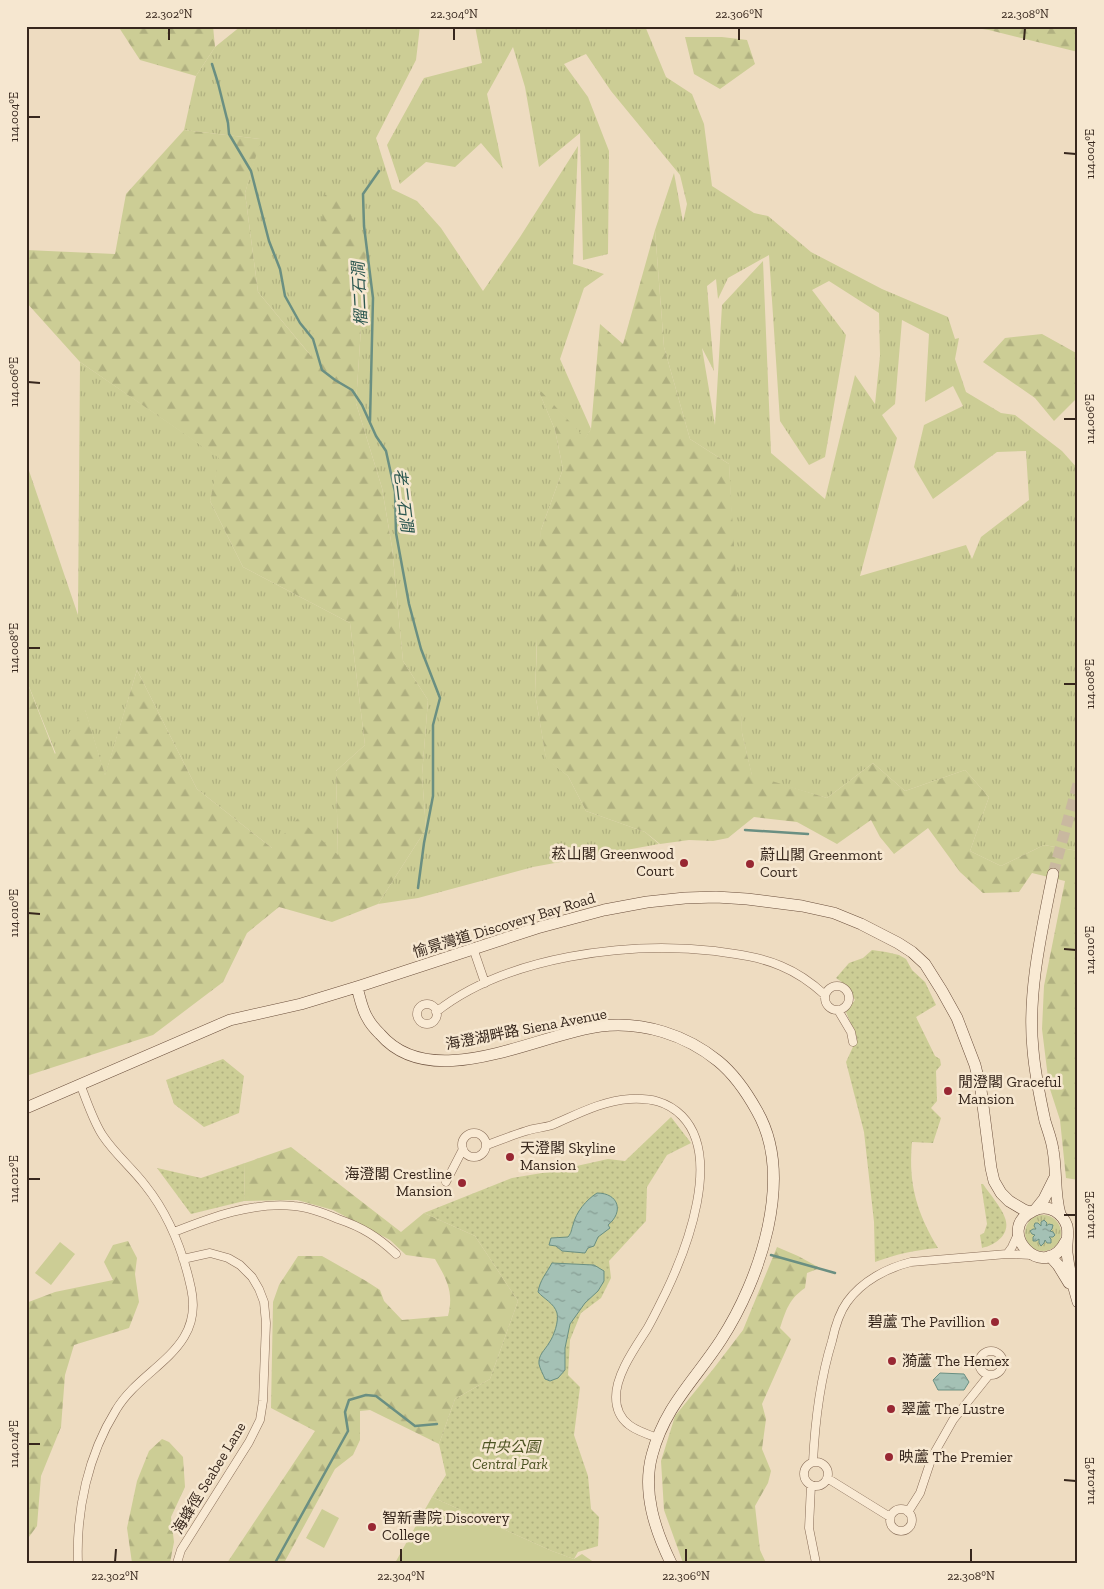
<svg xmlns="http://www.w3.org/2000/svg" width="1104" height="1589" font-family="'Zilla Slab','Noto Sans TC',serif">
  <style>
    .grass { fill: url(#grass-tufts); fill-rule: evenodd }
    .forest { fill: url(#forest-firs) }
    .park { fill: url(#park-dots) }
    .garden { fill: #cccd95 }
    .water { fill: url(#water-ripples); stroke: #6a8f82 }
    .lines { fill: none; stroke-linecap: round; stroke-linejoin: round }
    .stream { stroke: #6a8f82; stroke-width: 2.5 }
    .secondary-tunnel { stroke: #c9b8a0; stroke-width: 11; stroke-dasharray: 11 5.5; stroke-linecap: butt }
    .street-casing { stroke: #886d58; stroke-width: 9 }
    .secondary-casing { stroke: #6a4e3b; stroke-width: 12 }
    .street { stroke: #f9ead4; stroke-width: 8 }
    .secondary { stroke: #f9ead4; stroke-width: 11 }
    .ticks { fill: none; stroke: #37271d; stroke-width: 2 }
    .poi-dot { fill: #982733; stroke: #f6e7d0; stroke-width: 2 }
    .labels { text-anchor: middle; stroke-width: 5; stroke-linejoin: round; paint-order: stroke }
    .poi-label { font-size: 15px; fill: #37271d; stroke: #f6e7d0; text-anchor: start }
    .street-label { font-size: 15px; fill: #37271d; stroke: #f6e7d0 }
    .park-label { font-size: 15px; font-style: italic; fill: #4d5423; stroke: #f6e7d0 }
    .water-label { font-size: 16px; font-style: italic; fill: #2c5750; stroke: #f6e7d0 }
    .neatline { fill: none; stroke: #37271d; stroke-width: 2 }
    .ticks-label { font-size: 12px; text-anchor: middle; fill: #37271d }
  </style>
  <defs>
    <pattern id="grass-tufts" width="24" height="20" patternUnits="userSpaceOnUse" patternTransform="scale(1.25)"><rect width="24" height="20" fill="#cccd95"/><path d="M3 7l-1-3M5 7V3M7 7l1-3M15 17l-1-3M17 17v-4M19 17l1-3" fill="none" stroke="#b0b080"/></pattern>
    <pattern id="forest-firs" width="22" height="20" patternUnits="userSpaceOnUse" patternTransform="scale(1.25)"><rect width="22" height="20" fill="#cccd95"/><path d="M5 1l3.5 6h-7zM16 11l3.5 6h-7z" fill="#b0b080"/></pattern>
    <pattern id="park-dots" width="8" height="8" patternUnits="userSpaceOnUse" patternTransform="scale(1.25)"><rect width="8" height="8" fill="#cccd95"/><path d="M2 2h.1M6 6h.1" fill="none" stroke="#b0b080" stroke-width="1.8" stroke-linecap="round"/></pattern>
    <pattern id="water-ripples" width="26" height="14" patternUnits="userSpaceOnUse" patternTransform="scale(1.25)"><rect width="26" height="14" fill="#a4c1b5"/><path d="M2 4q2-2 4 0t4 0M15 11q2-2 4 0t4 0" fill="none" stroke="#869d93"/></pattern>
  </defs>
  <rect width="100%" height="100%" fill="#eedcc1"/>
  <path class="grass" d="M241 26H420L416 60 376 138 392 189 417 201 441 228 483 291 520 237 578 146 573 264 604 274 584 288 560 359 591 429 585 439 538 389 555 430 563 469 541 530 535 693 546 758 568 776 586 811 645 832 659 844 533 867 418 898 378 904 426 829 422 775 428 700 403 661 392 547 382 488 356 403 366 253 312 357 258 292 245 193 260 139 184 130 196 76 215 47Z
    M475 26H645L666 77 692 94 704 124 712 186 754 213 768 216 811 252 882 289 948 317 955 339 959 338 955 359 966 392 1001 413 1015 415 1062 451 1078 469V851L1044 845 1001 866 970 851 989 797 965 770 905 791 873 763 827 798 752 776 742 733 729 464 690 439 664 347 655 230 674 173 683 222 687 204 680 175 611 91 586 54 564 64 588 97 609 151 608 254 583 260 580 133 539 167 525 87 513 47 487 94 503 169 481 143 455 167 426 162 400 184 387 145 424 78 482 63ZM769 255 780 421 809 465 825 457 846 335 812 290 829 281 879 313 880 356 875 404 855 375 825 499 771 453 763 261 722 305 715 425 702 348 714 371 707 286 716 279 718 299 728 278ZM902 320 929 334 925 402 953 386 963 406 924 425 914 467 933 499 997 452 1026 451 1029 500 981 537 972 559 966 545 860 576 897 438 882 415 895 404Z
    M80 362 220 458 210 501 243 567 350 623 365 745 336 771 338 856 272 848 197 789 137 670 105 776 85 710 56 754 26 679V462L78 615Z
    M1025 1233a18 18 0 1 1 36 0a18 18 0 1 1-36 0Z"/>
  <path class="forest" d="M118 26H213L215 47 196 76 140 60Z
    M963 26H1078V52L989 30Z
    M685 37H722L747 40 755 64 720 89 694 74Z
    M184 130 261 139 245 193 258 292 311 356 324 195 342 192 366 253 356 403 382 488 392 547 403 661 428 700 422 775 426 829 378 904 332 922 279 907 247 933 223 982 153 1035 26 1076V679L55 754 85 709 105 775 137 670 197 789 272 848 298 818 338 855 336 771 365 745 350 623 243 567 210 501 219 458 80 362 26 302V250L115 254 126 194Z
    M655 230 664 347 690 439 729 464 740 643 742 733 752 775 827 798 873 763 905 791 965 770 989 797 970 851 1001 866 1044 845 1078 851V1180L1066 1178 1060 1120 1049 1086 1042 1029 1044 986 1065 881 1032 873 1019 892 983 893 960 872 928 828 894 854 880 837 871 820 837 844 797 822 754 817 728 838 713 841 689 840 660 844 645 832 586 811 568 776 546 759 535 693 537 646 536 572 541 530 563 469 555 430 537 387 585 438 591 429 600 324 623 344Z
    M1042 334 1078 354V397L1054 421 1035 398 983 362 1005 338Z
    M291 1147 401 1232 424 1213 475 1236 518 1301 490 1379 455 1399 439 1444 370 1410 360 1411V1440L353 1455 335 1469 284 1563H227L315 1431 271 1408 273 1302 279 1285 298 1256H322L366 1281 380 1290 384 1301 402 1320 448 1316C454 1292 447 1280 435 1259L406 1255 390 1240 333 1210 297 1200 244 1201 245 1163Z
    M128 1241 137 1258 135 1274 139 1302 129 1328 74 1345 65 1375 61 1427 41 1476 37 1526 26 1541V1303L55 1292 113 1280 104 1262 113 1245Z
    M777 1247 798 1256 820 1268 807 1273 805 1288C789 1299 786 1310 780 1328L791 1339 762 1404 766 1419 762 1449 771 1471 768 1483 755 1506 760 1550 766 1563H683L664 1510 661 1461 675 1416 714 1368 743 1330Z
    M162 1439 169 1442 183 1457 185 1487 171 1517 174 1542 170 1563H132L127 1528 137 1481 149 1451Z"/>
  <path class="park" d="M872 950 886 952 899 955 906 959 912 970 925 982 936 1005 916 1017 935 1056 940 1059 941 1065 936 1071 937 1101 931 1108 941 1118 933 1143 912 1142C908 1184 917 1213 938 1248 915 1250 897 1254 875 1262L874 1222 864 1132 846 1062 857 1038 846 1012 855 1000 846 985 836 978 849 963 863 958Z
    M223 1059 244 1076 239 1113 204 1127 174 1104 166 1080Z
    M671 1117 691 1143 667 1155 647 1187 646 1221 609 1261 611 1278 601 1298 581 1313 570 1340 568 1375 580 1387 574 1435 588 1476 591 1509 599 1517 598 1546 578 1552 574 1559 552 1551 432 1497 446 1475 439 1444 455 1399 490 1379 518 1301 475 1236 424 1213 512 1178 554 1171 608 1159 625 1161Z
    M245 1163 244 1201 191 1214 157 1168 201 1178Z
    M981 1184H983C989 1193 1002 1208 1005 1218 1011 1234 996 1245 982 1248L980 1235 984 1233 987 1224Z"/>
  <path class="garden" d="M60 1242 75 1254 51 1285 35 1273Z
    M432 1497 552 1551 574 1559 582 1554 595 1563H395Z
    M322 1509 339 1518 324 1548 306 1538Z"/>
  <path class="water" d="M597 1193C619 1193 624 1212 608 1225L610 1228 598 1237 594 1246 588 1248 585 1253 562 1251 556 1246 549 1245 551 1238 568 1237C572 1232 571 1230 573 1225 576 1212 586 1200 597 1193Z
    M1044 1220 1047 1223 1046 1226 1049 1224 1053 1225 1052 1229 1050 1231 1053 1232 1055 1235 1053 1237H1049L1051 1239V1243H1047L1045 1240 1044 1243 1041 1246 1039 1243V1239L1036 1241H1033V1237L1035 1235 1032 1234 1030 1231 1033 1229H1036L1034 1226 1035 1223H1038L1041 1226V1222Z
    M552 1263 594 1265 604 1271V1281L598 1291 585 1303 570 1324 565 1348V1370L558 1378 550 1381 545 1379C543 1374 540 1369 539 1364 538 1355 545 1350 549 1343 554 1336 559 1321 557 1313 554 1303 544 1299 538 1292 540 1280 546 1274 552 1263Z
    M940 1373 964 1374 969 1382 964 1390H938L933 1380Z"/>
  <g class="lines">
    <path class="stream" d="M212 64 218 83 228 123 229 134 251 171 269 241 280 269 285 296 300 323 313 339 322 370 335 380 352 390 362 405 376 436 386 451 395 492 396 533 409 604 421 649 440 698 433 725V796L424 843 418 888
      M370 421 373 298 364 226 363 194 379 171
      M745 830 808 834
      M771 1255 835 1273
      M275 1563 348 1431 345 1412 349 1400 366 1395 376 1396 415 1426 437 1424"/>
    <path class="secondary-tunnel" d="M1053 874 1078 784"/>
    <g class="street-casing">
      <path id="street" d="M473 948 485 983
        M825 998a12 12 0 1 1 24 0a12 12 0 1 1-24 0Z
        M417 1014a10 10 0 1 1 20 0a10 10 0 1 1-20 0Z
        M838 1010 851 1032 853 1042
        M436 1012C507 956 628 941 715 951 737 954 760 957 781 966 798 973 812 983 825 995
        M462 1145a12 12 0 1 1 24 0a12 12 0 1 1-24 0Z
        M487 1145C500 1140 513 1135 526 1131 534 1128 543 1128 552 1125 578 1114 601 1101 630 1099 650 1098 667 1101 682 1116 722 1157 687 1248 666 1292 660 1304 654 1317 647 1329 635 1348 616 1374 616 1397 616 1424 637 1431 658 1438
        M446 1182 463 1149
        M174 1232C212 1217 252 1202 294 1206 309 1207 324 1213 338 1219 362 1227 378 1237 396 1254
        M1007 1254 1012 1247 1018 1234
        M979 1363a12 12 0 1 1 24 0a12 12 0 1 1-24 0Z
        M813 1462C815 1421 820 1380 832 1341 835 1327 839 1313 847 1302 862 1281 887 1268 911 1262L1007 1254 1032 1255
        M804 1474a12 12 0 1 1 24 0a12 12 0 1 1-24 0Z
        M827 1478 890 1517
        M811 1485 809 1528 816 1563
        M890 1520a11 11 0 1 1 22 0a11 11 0 1 1-22 0Z
        M908 1512 920 1493 932 1457 953 1420 989 1375
        M78 1563C76 1510 88 1455 116 1410 142 1366 205 1351 191 1288 183 1251 169 1215 145 1185 132 1168 115 1154 103 1136 93 1121 87 1101 80 1084
        M177 1563 181 1550 249 1442 260 1420 263 1401 266 1323 264 1302 259 1289 252 1277 240 1265 228 1258 210 1253 183 1259"/>
    </g>
    <g class="secondary-casing">
      <path id="secondary" d="M1053 874C1042 930 1027 993 1033 1050 1035 1074 1040 1098 1045 1121 1048 1131 1052 1141 1053 1150 1057 1172 1054 1193 1060 1214
        M357 987C360 998 362 1010 368 1019 371 1025 376 1030 380 1034 432 1095 537 1034 601 1026 643 1021 686 1035 718 1061 734 1074 747 1093 757 1111 795 1177 760 1280 721 1340 695 1380 665 1406 652 1455 642 1492 655 1530 671 1563
        M26 1108 230 1020 301 1004 360 986 537 928 604 910 647 902 685 898 716 897 747 899 802 906 834 913 861 924 898 943 912 952 925 964 942 991 957 1018 975 1065 981 1090 991 1168 994 1181 1001 1193 1009 1201 1024 1210 1030 1212
        M1036 1209 1044 1199 1054 1179
        M1066 1241C1044 1285 993 1230 1033 1211 1040 1207 1048 1207 1055 1211 1060 1214 1065 1220 1067 1226 1069 1234 1066 1244 1067 1253 1069 1270 1073 1286 1078 1302
        M1050 1256 1058 1265 1069 1283"/>
    </g>
    <use href="#street" class="street"/>
    <use href="#secondary" class="secondary"/>
  </g>
  <path class="ticks" d="M169 40V28M454 40V28M739 40V28M1024 40 1025 28M28 117H40M1064 153 1076 154M28 382 40 383M1064 419H1076M28 648H40M1064 684H1076M28 913 40 914M1064 949 1076 950M28 1179H40M1064 1215H1076M28 1444H40M1064 1480 1076 1481M115 1562 116 1549M401 1562V1549M686 1562V1549M971 1562V1549"/>
  <g class="poi-dot">
    <circle cx="684" cy="863" r="5"/>
    <circle cx="750" cy="864" r="5"/>
    <circle cx="948" cy="1091" r="5"/>
    <circle cx="510" cy="1157" r="5"/>
    <circle cx="462" cy="1183" r="5"/>
    <circle cx="995" cy="1322" r="5"/>
    <circle cx="892" cy="1361" r="5"/>
    <circle cx="891" cy="1409" r="5"/>
    <circle cx="889" cy="1457" r="5"/>
    <circle cx="372" cy="1527" r="5"/>
  </g>
  <g class="labels">
    <g class="poi-label">
      <text x="674" y="859" text-anchor="end">菘山閣 Greenwood<tspan x="674" dy="17">Court</tspan></text>
      <text x="760" y="860">蔚山閣 Greenmont<tspan x="760" dy="17">Court</tspan></text>
      <text x="958" y="1087">閒澄閣 Graceful<tspan x="958" dy="17">Mansion</tspan></text>
      <text x="520" y="1153">天澄閣 Skyline<tspan x="520" dy="17">Mansion</tspan></text>
      <text x="452" y="1179" text-anchor="end">海澄閣 Crestline<tspan x="452" dy="17">Mansion</tspan></text>
      <text x="985" y="1327" text-anchor="end">碧蘆 The Pavillion</text>
      <text x="902" y="1366">漪蘆 The Hemex</text>
      <text x="901" y="1414">翠蘆 The Lustre</text>
      <text x="899" y="1462">映蘆 The Premier</text>
      <text x="382" y="1523">智新書院 Discovery<tspan x="382" dy="17">College</tspan></text>
    </g>
    <g class="street-label">
      <text transform="translate(504 925) rotate(-17)" y="5">愉景灣道 Discovery Bay Road</text>
      <text transform="translate(526 1029) rotate(-11)" y="5">海澄湖畔路 Siena Avenue</text>
      <text transform="translate(209 1478) rotate(-59)" y="5">海蜂徑 Seabee Lane</text>
    </g>
    <g class="park-label">
      <text x="510" y="1452">中央公園<tspan x="510" dy="17">Central Park</tspan></text>
    </g>
    <g class="water-label">
      <text transform="translate(359 294) rotate(-93)" y="6">榴二石澗</text>
      <text transform="translate(404 500) rotate(83)" y="6">老二石澗</text>
    </g>
  </g>
  <rect width="1104" height="1589" fill="none" stroke="#f6e7d0" stroke-width="55"/>
  <rect x="28" y="28" width="1048" height="1534" class="neatline"/>
  <g class="ticks-label">
    <text x="169" y="18">22.302°N</text>
    <text x="454" y="18">22.304°N</text>
    <text x="739" y="18">22.306°N</text>
    <text x="1025" y="18">22.308°N</text>
    <text transform="translate(14 117) rotate(-90)" y="4">114.004°E</text>
    <text transform="translate(1090 154) rotate(-90)" y="4">114.004°E</text>
    <text transform="translate(14 382) rotate(-90)" y="4">114.006°E</text>
    <text transform="translate(1090 419) rotate(-90)" y="4">114.006°E</text>
    <text transform="translate(14 648) rotate(-90)" y="4">114.008°E</text>
    <text transform="translate(1090 684) rotate(-90)" y="4">114.008°E</text>
    <text transform="translate(14 913) rotate(-90)" y="4">114.010°E</text>
    <text transform="translate(1090 950) rotate(-90)" y="4">114.010°E</text>
    <text transform="translate(14 1179) rotate(-90)" y="4">114.012°E</text>
    <text transform="translate(1090 1215) rotate(-90)" y="4">114.012°E</text>
    <text transform="translate(14 1444) rotate(-90)" y="4">114.014°E</text>
    <text transform="translate(1090 1481) rotate(-90)" y="4">114.014°E</text>
    <text x="115" y="1580">22.302°N</text>
    <text x="401" y="1580">22.304°N</text>
    <text x="686" y="1580">22.306°N</text>
    <text x="971" y="1580">22.308°N</text>
  </g>
</svg>
